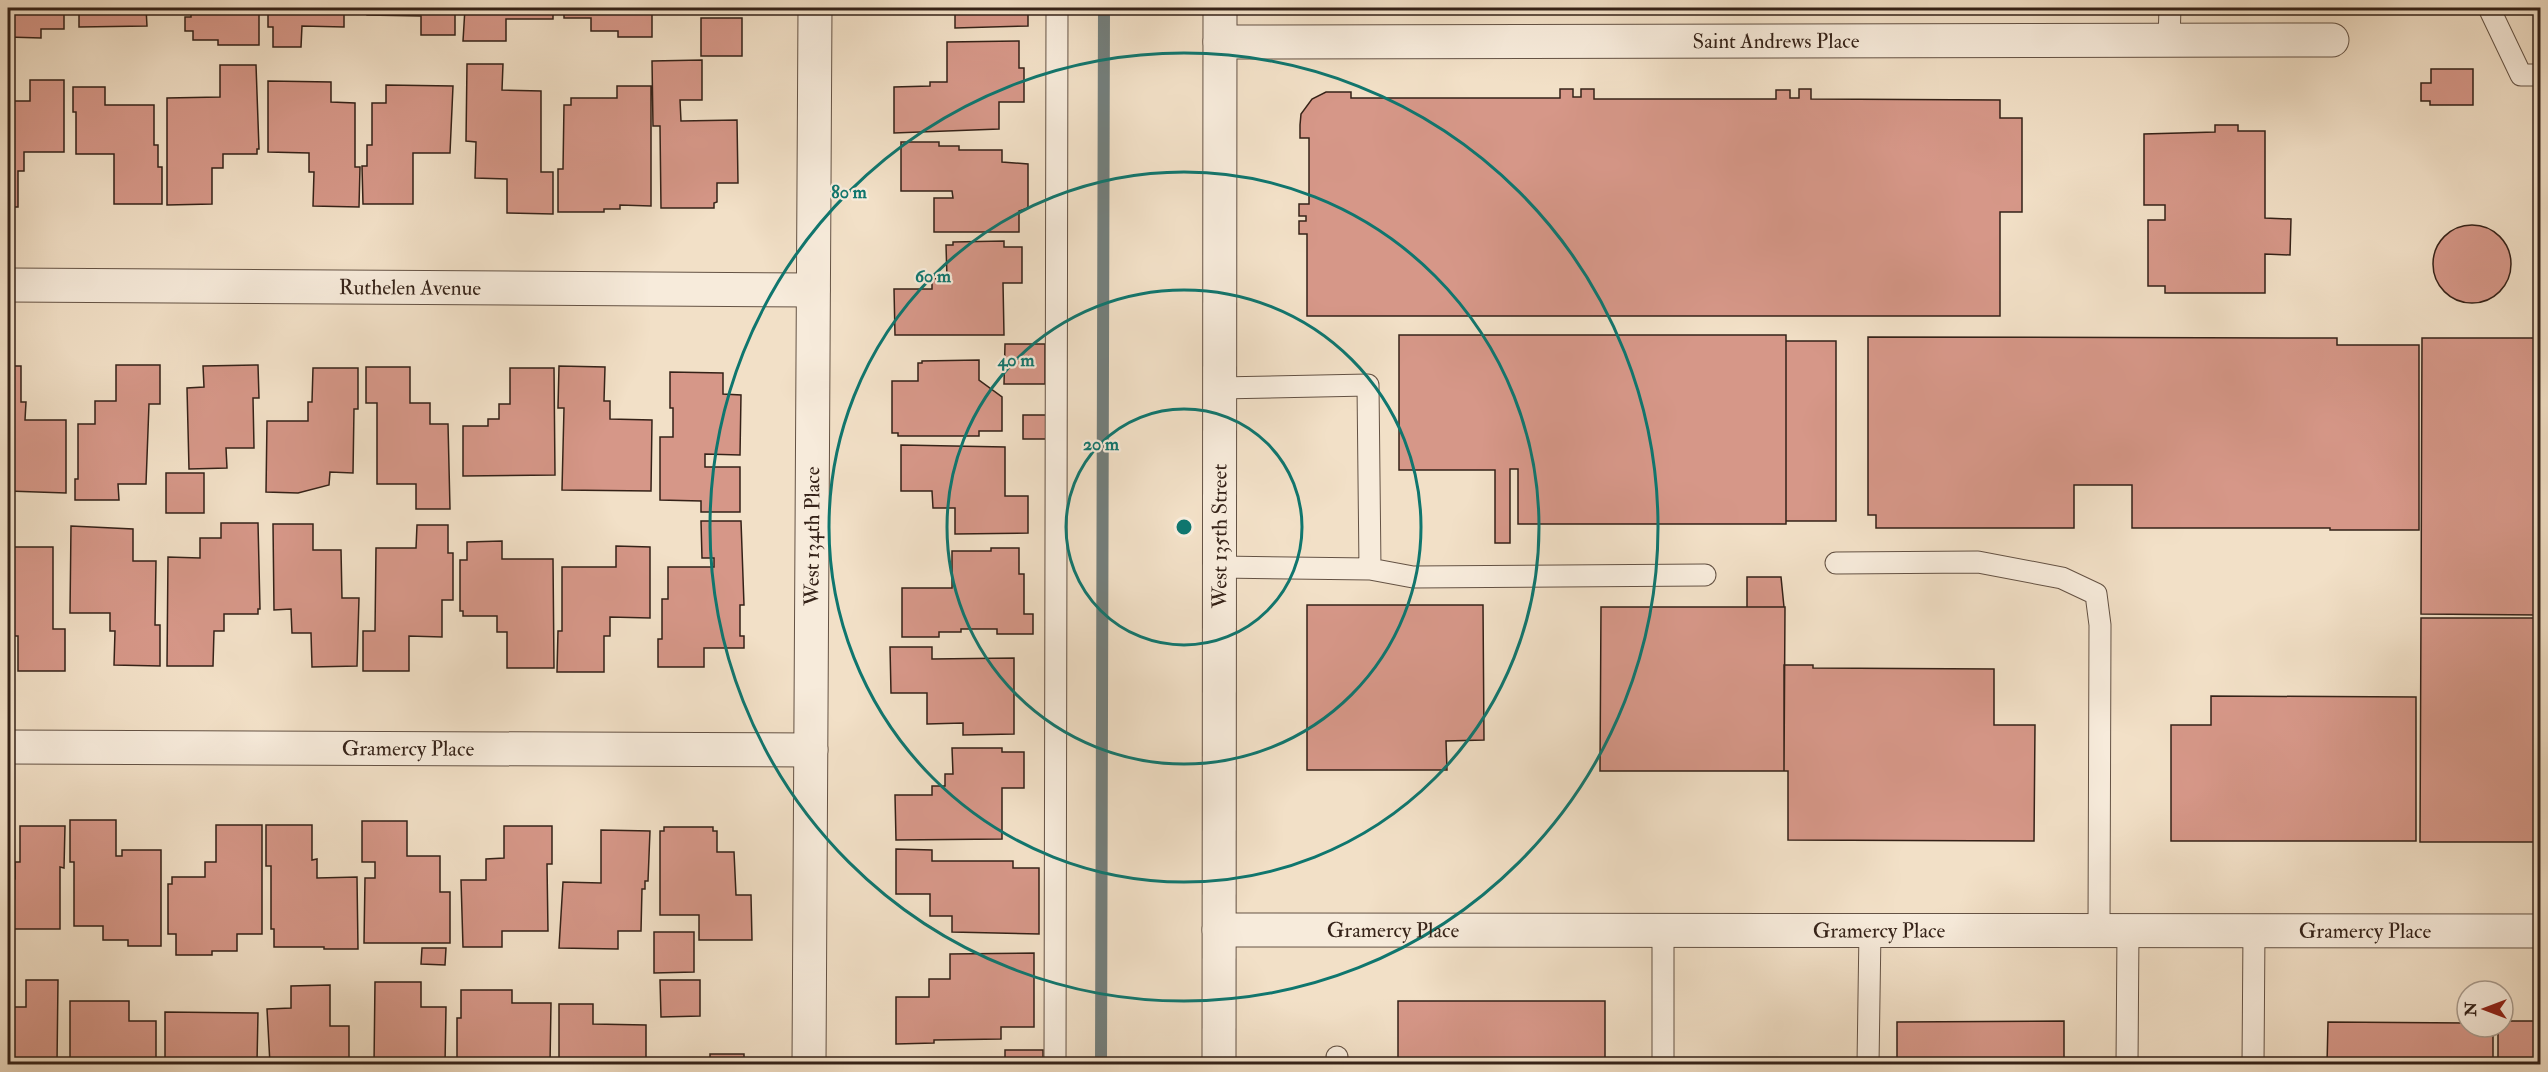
<svg xmlns="http://www.w3.org/2000/svg" width="2548" height="1072" font-family="'IM FELL Double Pica',serif">
  <style>
    .lines { fill: none; stroke-linecap: round; stroke-linejoin: round }
    .stream { stroke: #737e7b; stroke-width: 12 }
    .building { fill: #d69788; stroke: #352218; stroke-width: 1.5 }
    .service-casing { stroke: #645244; stroke-width: 23 }
    .minor-casing { stroke: #645244; stroke-width: 35 }
    .tertiary-casing { stroke: #645244; stroke-width: 35 }
    .service { stroke: #f7ebdb; stroke-width: 21 }
    .minor { stroke: #f7ebdb; stroke-width: 33 }
    .tertiary { stroke: #f7ebdb; stroke-width: 33 }
    .ring { fill: none; stroke: #0f766e; stroke-width: 3 }
    .labels { text-anchor: middle; stroke-width: 4.5; stroke-linejoin: round; paint-order: stroke }
    .street-label { font-size: 21px; fill: #352218; stroke: #f7ebdb }
    .centre { fill: #0f766e; stroke: #f7ebdb; stroke-width: 3 }
    .ring-label { font-size: 18px; text-anchor: middle; font-weight: bold; fill: #0f766e; stroke: #f7ebdb; stroke-width: 4.5; stroke-linejoin: round; paint-order: stroke }
  </style>
  <rect width="100%" height="100%" fill="#f2e0c7"/>
  <filter id="stains"><feTurbulence type="fractalNoise" baseFrequency=".00333" numOctaves="4"/><feColorMatrix values="0 0 0 0 .2 0 0 0 0 .09 0 0 0 0 .02 0 0 0 .5 -.17"/></filter>
  <radialGradient id="worn" r=".72"><stop offset=".6" stop-color="#630" stop-opacity="0"/><stop offset="1" stop-color="#630" stop-opacity=".3"/></radialGradient>
  <g class="lines">
    <path class="stream" d="M1101 1064 1104 8"/>
  </g>
  <path class="building" d="M8 8H64V29H41V38L8 37Z
    M79 8H146L147 26 79 27Z
    M177 8H259V45H218V40H193V31H185V17H191V14H177Z
    M268 8H344V27L302 26 301 47H273V27H268Z
    M367 8H455V35H421V16L367 15Z
    M465 8H553V19H506V41H463Z
    M564 8H652V37H618V31H591V18H564Z
    M955 8H1028V26L955 28Z
    M701 18H742V56H701Z
    M1019 41V68H1024V102H999V129L894 133V87L930 86V82H947V42Z
    M702 60V100H680L681 121 737 120 738 183H717V202L714 203V208H661L660 126H653L652 61Z
    M467 64H503L502 90 541 91V172H553V214L507 213V179L475 178 476 142 466 141Z
    M220 65H256L259 149H257V154H223V168H212V204L167 205V98L220 97Z
    M2431 69H2473V105H2430V101H2421V83H2431Z
    M30 80H64V152H24V171H18V207H8V101H30Z
    M268 81 331 82V102L355 103V167H360L359 207 313 206 314 172H309V153L268 152Z
    M386 85 453 86 450 153H413V204H363L362 166H367V145H372V103H386Z
    M617 86H651V206L620 205V209H604V212H558V169H563L564 105H571V98H617Z
    M73 87H105V105H154V145H158V167H162V204H114V154H76V112H73Z
    M1560 89H1573V97H1581V89H1594V99H1776V90H1790V98H1799V89H1811V99L2000 100V118H2022V212H2000V316H1307V234H1299V221H1306V216H1299V204H1309V138H1300V125L1301 114 1312 99 1326 92H1351V98H1560Z
    M2215 125H2238V131H2265V218L2291 219 2290 255 2265 254V293H2165V286H2148V220H2165V205H2144V134L2215 132Z
    M901 142H939V146H959V150H1002V162L1028 164V208L1019 211V232H934V198H953L952 191H901Z
    M2433 264a39 39 0 1 1 78 0a39 39 0 1 1-78 0Z
    M1004 241V247H1022V283H1003L1004 335H895L894 289H932V279L947 278 946 245H953V242Z
    M1399 335H1786V524H1518V469H1510V543H1495V470H1399Z
    M1868 337 2337 338V345H2419V530H2330V528H2132V485H2074V528H1876V515H1868Z
    M2422 338H2540V615L2421 614Z
    M1786 341H1836V521H1786Z
    M1005 344H1045V384H1004Z
    M979 360V380L1002 397V431H979V436H898V433H892V381H918V363H922V361Z
    M116 365H160V404H149L146 484H118L119 500H75V479H78V424H95V401H116Z
    M258 365 259 398H253L254 448H226L227 468 189 469 187 388 204 387 203 366Z
    M8 366H21V402H26L25 420H66V493L8 491Z
    M559 366 605 367 604 401H610V419L652 420 651 491 562 490 564 408H558Z
    M366 367H410V403H430V424H448L450 509H416V484H377V403H366Z
    M313 368H358V409H354L353 473 330 472 329 485 298 493 266 492 267 421H308V402H312Z
    M510 368H554L555 475 463 476V426H488V419H499V404H510Z
    M670 372 723 373V394L741 395 740 455 705 454V467H740V512H701V501L660 500V437H673V408H670Z
    M1023 415H1047V439H1023Z
    M901 445 1005 447V496H1028V533L955 534V508H933L932 491H901Z
    M166 473H204V513H166Z
    M701 521H741L744 605H740V636H744V648H704V667H658V639H662V599H668V567H714V558H702Z
    M221 523H258L260 609H258V614H224V631H214L213 666H167L168 557 200 558V538H221Z
    M273 524H313V550H341L342 598H359L357 666 312 667 311 633H292L291 609 274 610Z
    M417 525H448V553H453V600H442V637L409 636V671H363V631H375L376 548H416Z
    M71 526 133 529V561H156L155 625H160V666L114 665 115 631H110V613H70Z
    M502 541V559H553L554 668H507V632H497V616H463V611H460V560H467V542Z
    M616 546 650 547V618L610 617V636H604V672H557L558 631H562V567H616Z
    M8 547H53V629H65V671H18V636H8Z
    M991 548H1019V574H1024V614H1033V634H997V629H961V632H939V637H902V588H952V551H991Z
    M1747 577H1781L1784 607H1747Z
    M1307 605H1483L1484 740 1446 741 1447 770H1307Z
    M1601 607H1785L1784 771H1600Z
    M2421 618H2540V842H2420Z
    M890 647H932V659L1014 658V734L963 735V723L927 724V693H891Z
    M1784 665H1813V668L1994 669V725H2035L2034 841 1788 840V771H1784Z
    M2211 696 2416 697V841H2171V725H2211Z
    M952 748H1002V752H1024V788H1002V839L896 840 895 795H932V786H945V774H953Z
    M70 820H116V856H122V850H161V946H128V940H103V926H74V862H70Z
    M362 821H407V856H440V892H450V943H364L365 878H375V862H362Z
    M216 825H262V934H237V951H212V955H176V934H168V884H172V877H205V862H216Z
    M266 825H312V860L317 859V878L357 877 358 949H324V947H274V929H271V866H266Z
    M20 826H65L64 868 60 867V929H8V879H15V862H20Z
    M504 826H552V864H547L548 931H502V947H463L461 880H486V859L504 858Z
    M664 827H713V831H717V852H734L736 895H751L752 940H699V915H660V831H664Z
    M601 830 650 831 648 881H645V889H642L641 931H618V949L559 948 563 882 601 883Z
    M896 849 932 850V861H1013V868H1039V934L952 932V916H930V894H896Z
    M654 932H694V972L654 973Z
    M422 948H446L445 965 421 964Z
    M1034 953V1027H1001V1039L934 1040V1043L896 1044V997H929V979H950V954Z
    M26 980H58L57 1064H8V1007H26Z
    M660 980H700V1016L661 1017Z
    M375 982H421V1007H446L445 1064H374Z
    M330 985V1026H349V1064H270L267 1009 291 1008V986Z
    M461 990H512V1003H551L550 1064H457V1018H461Z
    M70 1001H129V1021H156V1064H70Z
    M1398 1001H1605V1064H1398Z
    M559 1004H593V1024L646 1025V1064H559Z
    M165 1012 258 1013 257 1062 165 1064Z
    M2064 1021V1064H1897V1022Z
    M2503 1021H2540V1064H2498V1027H2503Z
    M2328 1022 2467 1023V1027H2493V1064H2327Z
    M1005 1050H1043V1064H1005Z
    M710 1054H744V1064H710Z
    M902 1059 959 1060V1064H980H897L902 1063Z"/>
  <g class="lines">
    <g class="service-casing">
      <path id="service" d="M2489 8 2521 75H2540
        M2169 40 2170 8
        M1219 388 1368 385 1370 569 1219 567
        M1836 563 1978 562 2062 578 2096 594 2100 625 2099 931
        M1370 569 1413 577 1705 575
        M1663 930V1064
        M1055 1064 1057 8
        M1337 1064V1057
        M1868 1064 1870 930
        M2127 1064 2128 931
        M2253 1064 2254 931"/>
    </g>
    <g class="minor-casing">
      <g id="minor">
        <path id="s1" d="M1220 42 2332 40"/>
        <path id="s2" d="M8 285 813 290"/>
        <path id="s3" d="M8 747 811 750"/>
        <path id="s4" d="M1219 930 2540 931"/>
        <path id="s5" d="M809 1064 815 8"/>
      </g>
    </g>
    <g class="tertiary-casing">
      <g id="tertiary">
        <path id="s6" d="M1219 1064 1220 8"/>
      </g>
    </g>
    <use href="#service" class="service"/>
    <use href="#minor" class="minor"/>
    <use href="#tertiary" class="tertiary"/>
  </g>
  <g class="ring">
    <circle cx="1184" cy="527" r="118"/>
    <circle cx="1184" cy="527" r="237"/>
    <circle cx="1184" cy="527" r="355"/>
    <circle cx="1184" cy="527" r="474"/>
  </g>
  <g class="labels">
    <g class="street-label">
      <text dy="7" stroke="none"><textPath href="#s1" startOffset="556">Saint Andrews Place</textPath></text>
      <text dy="7" stroke="none"><textPath href="#s2" startOffset="402">Ruthelen Avenue</textPath></text>
      <text dy="7" stroke="none"><textPath href="#s5" startOffset="528">West 134th Place</textPath></text>
      <text dy="7" stroke="none"><textPath href="#s6" startOffset="528">West 135th Street</textPath></text>
      <text dy="7" stroke="none"><textPath href="#s3" startOffset="400">Gramercy Place</textPath></text>
      <text dy="7" stroke="none"><textPath href="#s4" startOffset="174">Gramercy Place</textPath></text>
      <text dy="7" stroke="none"><textPath href="#s4" startOffset="660">Gramercy Place</textPath></text>
      <text dy="7" stroke="none"><textPath href="#s4" startOffset="1146">Gramercy Place</textPath></text>
    </g>
  </g>
  <circle cx="1184" cy="527" r="9" class="centre"/>
  <g class="ring-label">
    <text x="849" y="198">80 m</text>
    <text x="933" y="282">60 m</text>
    <text x="1016" y="366">40 m</text>
    <text x="1101" y="450">20 m</text>
  </g>
  <rect width="2548" height="1072" fill="none" stroke="#f2e0c7" stroke-width="30"/>
  <rect x="9" y="9" width="2530" height="1054" fill="none" stroke="#352218" stroke-width="3"/>
  <rect x="15" y="15" width="2518" height="1042" fill="none" stroke="#352218" stroke-width="1.5"/>
  <g transform="translate(2485 1009) rotate(270)"><circle r="28" fill="#f7ebdb" stroke="#a99b8d" stroke-width="1.5"/>
  <path d="M0-4.5L10 22L0 15L-10 22Z" fill="#8f2418"/>
  <text y="-9" font-size="16" font-weight="bold" text-anchor="middle" fill="#352218">N</text>
  </g>
  <rect width="100%" height="100%" filter="url(#stains)"/>
  <rect width="100%" height="100%" fill="url(#worn)"/>
</svg>
